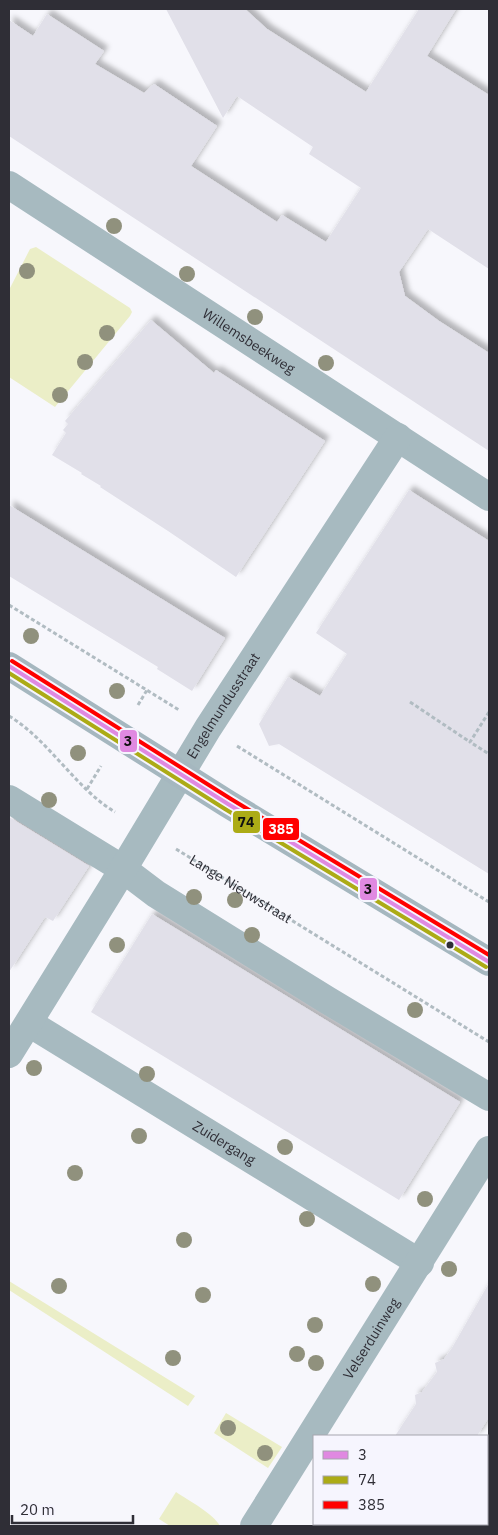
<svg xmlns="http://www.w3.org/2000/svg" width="498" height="1535" font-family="'IBM Plex Sans',sans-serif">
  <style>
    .green { fill: #ebeec7 }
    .building { fill: #e1e0e9; filter: url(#shadow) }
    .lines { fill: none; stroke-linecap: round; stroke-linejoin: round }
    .path { stroke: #b1bcc2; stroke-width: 3; stroke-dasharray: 4 2.5; stroke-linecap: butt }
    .street { stroke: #a7bac0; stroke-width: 28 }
    .secondary { stroke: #a5b7bf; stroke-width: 28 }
    .bus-1-casing { stroke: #f6f5fe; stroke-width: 8 }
    .bus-2-casing { stroke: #f6f5fe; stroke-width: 8 }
    .bus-3-casing { stroke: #f6f5fe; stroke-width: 8 }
    .bus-1 { stroke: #e089e1; stroke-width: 4 }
    .bus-2 { stroke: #acab16; stroke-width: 4 }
    .bus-3 { stroke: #f00; stroke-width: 4 }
    .tree { fill: #90917d }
    .bus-dot { fill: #2f2e36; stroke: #f6f5fe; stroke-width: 2 }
    .labels { text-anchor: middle; stroke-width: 4; stroke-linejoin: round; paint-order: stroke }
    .street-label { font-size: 14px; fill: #2f2e36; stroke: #f6f5fe }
    .line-badge { stroke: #f6f5fe; stroke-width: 2 }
    .badge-label { font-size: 14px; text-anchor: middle; font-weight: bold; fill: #fff }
    .pale-badge-label { font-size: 14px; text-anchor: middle; font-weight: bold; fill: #111 }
  </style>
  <defs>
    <filter id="shadow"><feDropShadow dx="4.5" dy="-4.5" stdDeviation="2.5" flood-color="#0004"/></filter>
  </defs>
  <rect width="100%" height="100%" fill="#f7f7fc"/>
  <path class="green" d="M36 247 130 308 132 312 130 316 55 407 9 377V290L30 249Z
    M9 1281 195 1396 188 1406 9 1290Z
    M226 1413 282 1447 268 1468 214 1433Z
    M176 1492C189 1501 213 1513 220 1526H170L159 1519Z"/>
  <path class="building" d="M166 9H245L267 29 366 92 419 9H456L427 56 489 95V269L428 229 399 272 405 296 439 321 489 353V451L9 136V20L33 36 47 14 104 51 95 64 144 93 154 84 217 126 191 166 277 222 282 215 326 242 361 188 309 154 313 147 237 96 223 118Z
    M151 320 214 373 216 370 325 441 236 577 168 531 100 487 101 486 81 474 82 473 52 455 66 433 63 430 68 424 65 421Z
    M409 490 489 541V874L279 744 269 746 259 724 288 677 320 696 347 654 316 633Z
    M9 505 225 638 192 691 157 669 158 667 9 576Z
    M9 817 89 866 53 921 45 917 9 972Z
    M152 914 460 1102 399 1200 91 1012Z
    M489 1283V1417L477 1436H395L416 1404 415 1395 422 1392 437 1372 435 1363 444 1359 452 1348Z"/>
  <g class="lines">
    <g class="path">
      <path d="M9 605 179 710"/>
      <path d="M410 702 470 742"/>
      <path d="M138 705 147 690"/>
      <path d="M489 712 470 742 489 754"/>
      <path d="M9 716C49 740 76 789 115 812"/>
      <path d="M237 746 489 902"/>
      <path d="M87 789 101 766"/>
      <path id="s1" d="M176 849 489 1042"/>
    </g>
    <g class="street">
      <path id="s2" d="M9 185 489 497"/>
      <path d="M9 799 123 869 156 894 327 1000 489 1097"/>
      <path id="s3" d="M29 1023 420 1263"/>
      <path id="s4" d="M9 1054 111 889 208 728 398 437"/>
      <path id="s5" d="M254 1526 489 1150"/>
    </g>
    <path class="secondary" d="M9 666 228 804 489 962"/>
    <g class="bus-1-casing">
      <path id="bus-1" d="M9 666 228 804 489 962"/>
    </g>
    <g class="bus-2-casing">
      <path id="bus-2" d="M9 673 225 809 486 967"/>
    </g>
    <g class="bus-3-casing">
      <path id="bus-3" d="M12 661 231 799 489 955"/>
    </g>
    <use href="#bus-1" class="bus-1"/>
    <use href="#bus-2" class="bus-2"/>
    <use href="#bus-3" class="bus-3"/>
  </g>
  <g class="tree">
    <circle cx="114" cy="226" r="8"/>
    <circle cx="27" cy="271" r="8"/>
    <circle cx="187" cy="274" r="8"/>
    <circle cx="255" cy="317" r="8"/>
    <circle cx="107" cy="333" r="8"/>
    <circle cx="85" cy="362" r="8"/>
    <circle cx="326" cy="363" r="8"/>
    <circle cx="60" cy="395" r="8"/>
    <circle cx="31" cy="636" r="8"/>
    <circle cx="117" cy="691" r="8"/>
    <circle cx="78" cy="753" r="8"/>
    <circle cx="49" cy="800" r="8"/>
    <circle cx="194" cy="897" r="8"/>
    <circle cx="235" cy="900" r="8"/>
    <circle cx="252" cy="935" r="8"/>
    <circle cx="117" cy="945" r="8"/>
    <circle cx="415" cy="1010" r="8"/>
    <circle cx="34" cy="1068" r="8"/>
    <circle cx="147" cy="1074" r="8"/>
    <circle cx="139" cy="1136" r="8"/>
    <circle cx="285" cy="1147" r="8"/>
    <circle cx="75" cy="1173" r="8"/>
    <circle cx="425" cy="1199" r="8"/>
    <circle cx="307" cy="1219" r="8"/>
    <circle cx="184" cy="1240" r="8"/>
    <circle cx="449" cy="1269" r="8"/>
    <circle cx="373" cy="1284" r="8"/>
    <circle cx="59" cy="1286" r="8"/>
    <circle cx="203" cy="1295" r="8"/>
    <circle cx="315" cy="1325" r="8"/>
    <circle cx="297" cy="1354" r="8"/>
    <circle cx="173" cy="1358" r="8"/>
    <circle cx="316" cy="1363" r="8"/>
    <circle cx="228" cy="1428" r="8"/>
    <circle cx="265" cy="1453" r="8"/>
  </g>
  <circle class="bus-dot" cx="450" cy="945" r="4.5"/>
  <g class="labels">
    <g class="street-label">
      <text dy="5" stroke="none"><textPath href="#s2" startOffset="286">Willemsbeekweg</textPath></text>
      <text dy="5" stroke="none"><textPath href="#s4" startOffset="409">Engelmundusstraat</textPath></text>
      <text dy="5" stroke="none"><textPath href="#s1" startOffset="76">Lange Nieuwstraat</textPath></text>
      <text dy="5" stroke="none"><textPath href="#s3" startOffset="229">Zuidergang</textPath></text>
      <text dy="5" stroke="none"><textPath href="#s5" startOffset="221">Velserduinweg</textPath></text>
    </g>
  </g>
  <g class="line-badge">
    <rect x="119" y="729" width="19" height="24" rx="5" fill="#e089e1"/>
    <rect x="232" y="810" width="29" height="24" rx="5" fill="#acab16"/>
    <rect x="262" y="817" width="38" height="24" rx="5" fill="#f00"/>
    <rect x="359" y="877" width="19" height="24" rx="5" fill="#e089e1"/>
  </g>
  <g class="badge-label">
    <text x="281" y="834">385</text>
  </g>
  <g class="pale-badge-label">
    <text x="128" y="746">3</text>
    <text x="246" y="827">74</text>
    <text x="368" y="894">3</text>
  </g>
  <rect width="498" height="1535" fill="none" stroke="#2f2e36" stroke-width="20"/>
  <rect x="313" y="1435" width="175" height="90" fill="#f6f5fe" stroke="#a6a5ae"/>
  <rect x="323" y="1451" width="25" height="8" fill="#e089e1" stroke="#a6a5ae"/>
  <text x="358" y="1460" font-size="15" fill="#2f2e36">3</text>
  <rect x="323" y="1476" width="25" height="8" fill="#acab16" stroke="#a6a5ae"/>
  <text x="358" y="1485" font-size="15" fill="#2f2e36">74</text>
  <rect x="323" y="1501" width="25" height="8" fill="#ff0000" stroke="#a6a5ae"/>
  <text x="358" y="1510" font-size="15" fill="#2f2e36">385</text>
  <path d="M12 1515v8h121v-8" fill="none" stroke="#2f2e36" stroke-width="2.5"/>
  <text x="20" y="1515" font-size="15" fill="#2f2e36" stroke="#f6f5fe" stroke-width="4" paint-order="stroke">20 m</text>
</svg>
